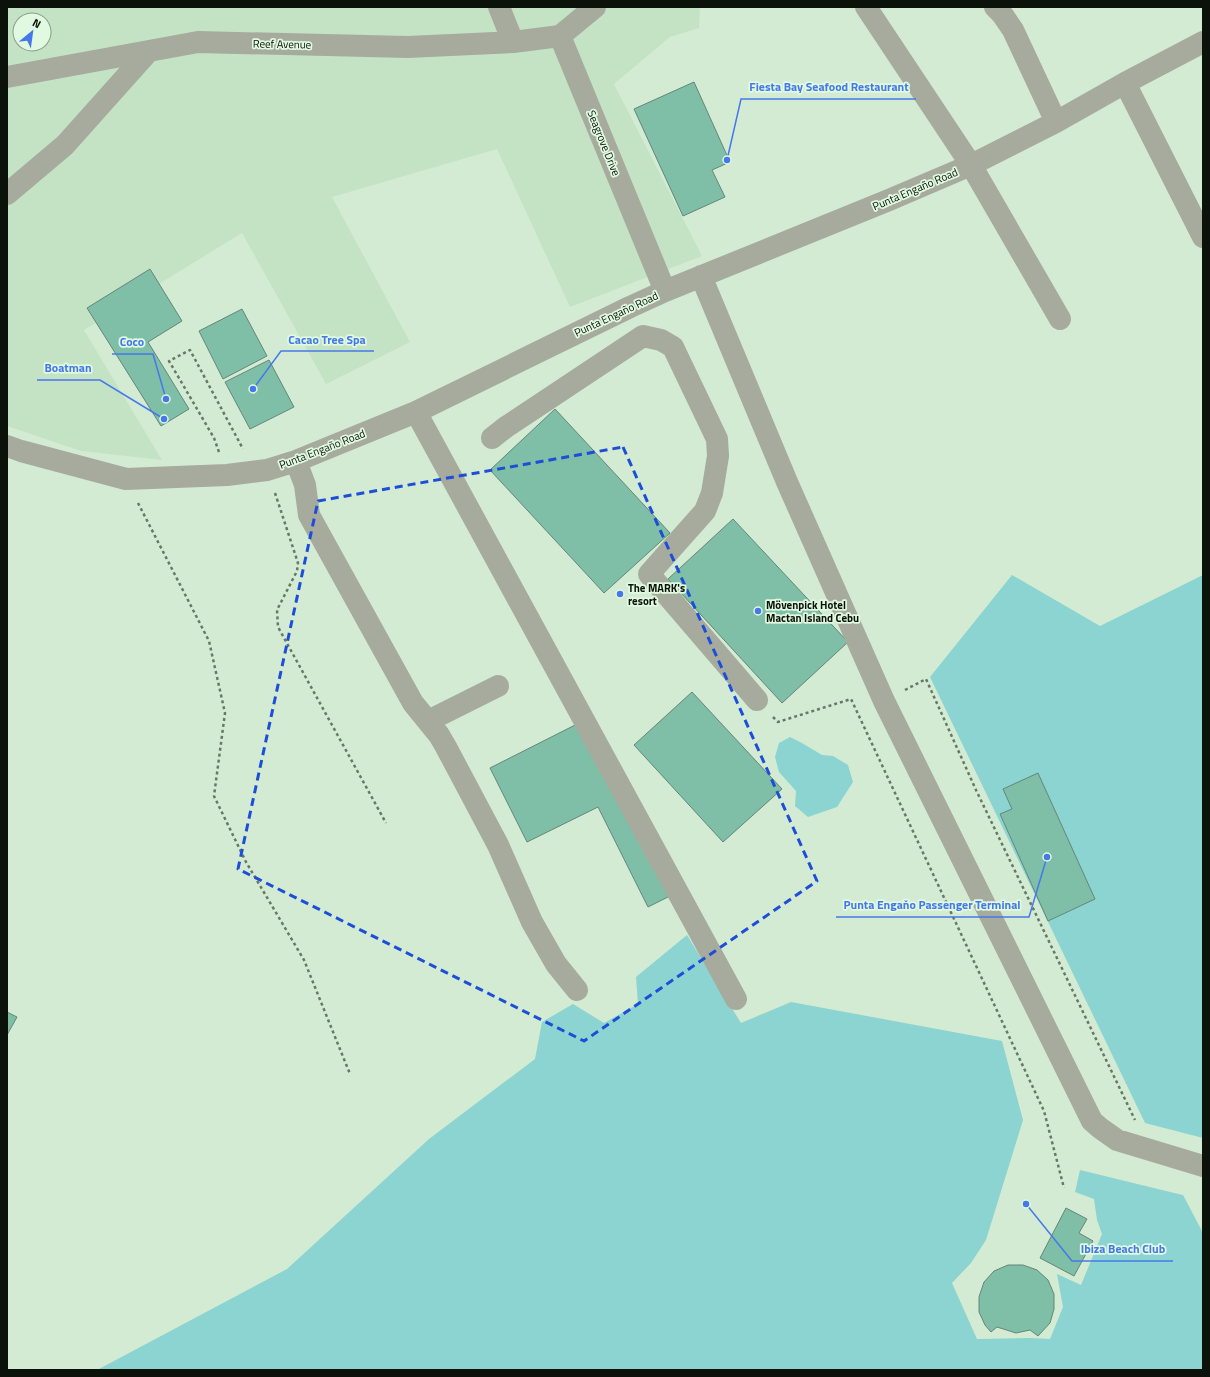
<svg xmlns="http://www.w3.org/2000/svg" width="1210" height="1377" font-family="'Titillium Web',sans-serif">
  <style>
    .built { fill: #c4e3c5; fill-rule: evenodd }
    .water { fill: #8bd4d1 }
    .pier { fill: #d3ebd3 }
    .building { fill: #7fbea7; stroke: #658679 }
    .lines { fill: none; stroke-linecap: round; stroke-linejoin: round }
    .path { stroke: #687868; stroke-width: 2.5; stroke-dasharray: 3 3; stroke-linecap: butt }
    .minor { stroke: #a6ab9e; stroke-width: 22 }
    .marked { fill: none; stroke: #1d4ed8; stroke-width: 3; stroke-dasharray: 8 5; stroke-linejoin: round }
    .poi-dot { fill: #4579ea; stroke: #e0f9e0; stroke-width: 1.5 }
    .labels { text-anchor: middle; stroke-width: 3.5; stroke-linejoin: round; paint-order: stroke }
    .street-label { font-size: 11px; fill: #0a120a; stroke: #e0f9e0 }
    .poi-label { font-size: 11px; font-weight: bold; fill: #0a120a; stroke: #e0f9e0; text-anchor: start }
    .leader { fill: none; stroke: #4579ea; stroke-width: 1.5 }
    .callout-dot { fill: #4579ea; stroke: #e0f9e0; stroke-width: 1.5 }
    .callout-label { font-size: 12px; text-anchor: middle; font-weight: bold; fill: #4579ea; stroke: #e0f9e0; stroke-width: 3.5; stroke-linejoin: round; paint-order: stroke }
  </style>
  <rect width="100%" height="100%" fill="#d3ebd3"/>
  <path class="built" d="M7 7H700L699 28 670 37 614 84 702 256 570 307 497 149 332 197 410 342 326 384 242 233 84 330 162 460 81 451 7 426ZM20 20H44V44H20Z"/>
  <path class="water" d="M1012 575 1100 626 1203 575V1138L1145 1123 930 677Z
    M790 737 802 743 822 755 833 756 848 765 853 782 837 807 808 817 795 806 796 791 779 772 775 757 779 743Z
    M687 935 741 1023 791 1002 1002 1041 1023 1120 986 1240 971 1263 952 1283 977 1339 1031 1338 1050 1339 1063 1307 1057 1274 1081 1285 1102 1234 1097 1220 1094 1199 1075 1192 1080 1170 1203 1200V1370H97L287 1269 429 1139 535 1059 542 1022 573 1004 604 1023 638 1004 636 977Z"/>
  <path class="pier" d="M1182 1193 1203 1198V1233Z"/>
  <path class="building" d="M694 82 730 162 712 170 725 197 683 216 634 109Z
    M150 269 182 321 148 342 189 409 161 426 87 308Z
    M242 309 267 356 223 379 199 331Z
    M269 360 294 407 250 429 225 382Z
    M555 409 670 533 604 593 490 470Z
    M733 519 848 642 782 703 668 579Z
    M692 692 782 789 723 842 634 745Z
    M581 722 670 896 648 907 598 807 527 842 490 768Z
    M1038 773 1095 899 1048 921 1000 814 1012 809 1003 789Z
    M7 1012 17 1017 7 1035Z
    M1066 1208 1087 1219 1079 1233 1093 1241 1074 1276 1040 1258Z
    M1008 1265H1023L1037 1270 1048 1280 1054 1294V1309L1050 1323 1038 1336 1030 1330 1016 1333 997 1327 991 1332 985 1325 979 1312V1297L984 1282 994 1271Z"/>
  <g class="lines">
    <path class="path" d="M219 452 214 438 169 361 190 350 243 449
      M275 493 298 563 297 571 277 610 278 627 386 823
      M138 503 209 641 225 713 214 796 246 862 304 960 350 1074
      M905 690 926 679 976 790 1135 1120
      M773 717 778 722 851 699 1044 1111 1064 1188"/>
    <path class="minor" d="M499 7 513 42
      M866 7 971 165 1060 319
      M995 7 1002 14 1013 30 1056 122
      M560 36 665 291
      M560 36 595 7
      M7 77 198 42 408 47 513 42 560 36
      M1125 83 1203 237
      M7 194 65 145 149 51
      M701 276 787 482 884 701 1092 1121 1100 1128 1117 1140 1203 1166
      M416 412 736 999
      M492 438 506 427 643 336 661 340 673 347 717 439 718 456 712 493 705 511 649 574 757 700
      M7 446 21 451 126 479 227 475 267 470 296 461 416 412 630 307 665 291 889 200 971 165 1056 122 1125 83 1203 42
      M296 461 305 485 309 515 413 703 439 735 446 747 498 845 532 922 556 964 577 990
      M428 721 498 686"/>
  </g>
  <path class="marked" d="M623 447 817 881 584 1041 238 869 318 501Z"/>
  <g class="poi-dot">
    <circle cx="620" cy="594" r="4"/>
    <circle cx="758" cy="611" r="4"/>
  </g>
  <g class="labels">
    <g class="street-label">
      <text transform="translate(282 44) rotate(1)" y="4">Reef Avenue</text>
      <text transform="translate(604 143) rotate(68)" y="4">Seagrove Drive</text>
      <text transform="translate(915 189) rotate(-23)" y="4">Punta Engaño Road</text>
      <text transform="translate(616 314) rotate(-25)" y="4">Punta Engaño Road</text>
      <text transform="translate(322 449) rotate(-21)" y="4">Punta Engaño Road</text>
    </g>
    <g class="poi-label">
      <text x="628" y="592">The MARK's<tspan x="628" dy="13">resort</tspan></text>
      <text x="766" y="609">Mövenpick Hotel<tspan x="766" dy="13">Mactan Island Cebu</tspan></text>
    </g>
  </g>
  <path class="leader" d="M727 160L741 99H916M253 389L281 351H374M166 399L153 354H112M164 419L100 380H37M1047 857L1029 917H836M1026 1204L1072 1261H1173"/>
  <g class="callout-dot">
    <circle cx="727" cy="160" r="4"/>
    <circle cx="253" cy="389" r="4"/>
    <circle cx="166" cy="399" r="4"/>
    <circle cx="164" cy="419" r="4"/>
    <circle cx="1047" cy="857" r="4"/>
    <circle cx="1026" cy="1204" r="4"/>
  </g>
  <g class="callout-label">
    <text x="829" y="91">Fiesta Bay Seafood Restaurant</text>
    <text x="327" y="344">Cacao Tree Spa</text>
    <text x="132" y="346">Coco</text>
    <text x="68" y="372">Boatman</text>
    <text x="932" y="909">Punta Engaňo Passenger Terminal</text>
    <text x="1123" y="1253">Ibiza Beach Club</text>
  </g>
  <rect width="1210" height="1377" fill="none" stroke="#0a120a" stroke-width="16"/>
  <g transform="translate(32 32) rotate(29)"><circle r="19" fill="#e0f9e0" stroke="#8a9d8a"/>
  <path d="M0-3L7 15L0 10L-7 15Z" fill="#4579ea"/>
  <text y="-6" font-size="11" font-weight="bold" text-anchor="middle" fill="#0a120a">N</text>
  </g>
</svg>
